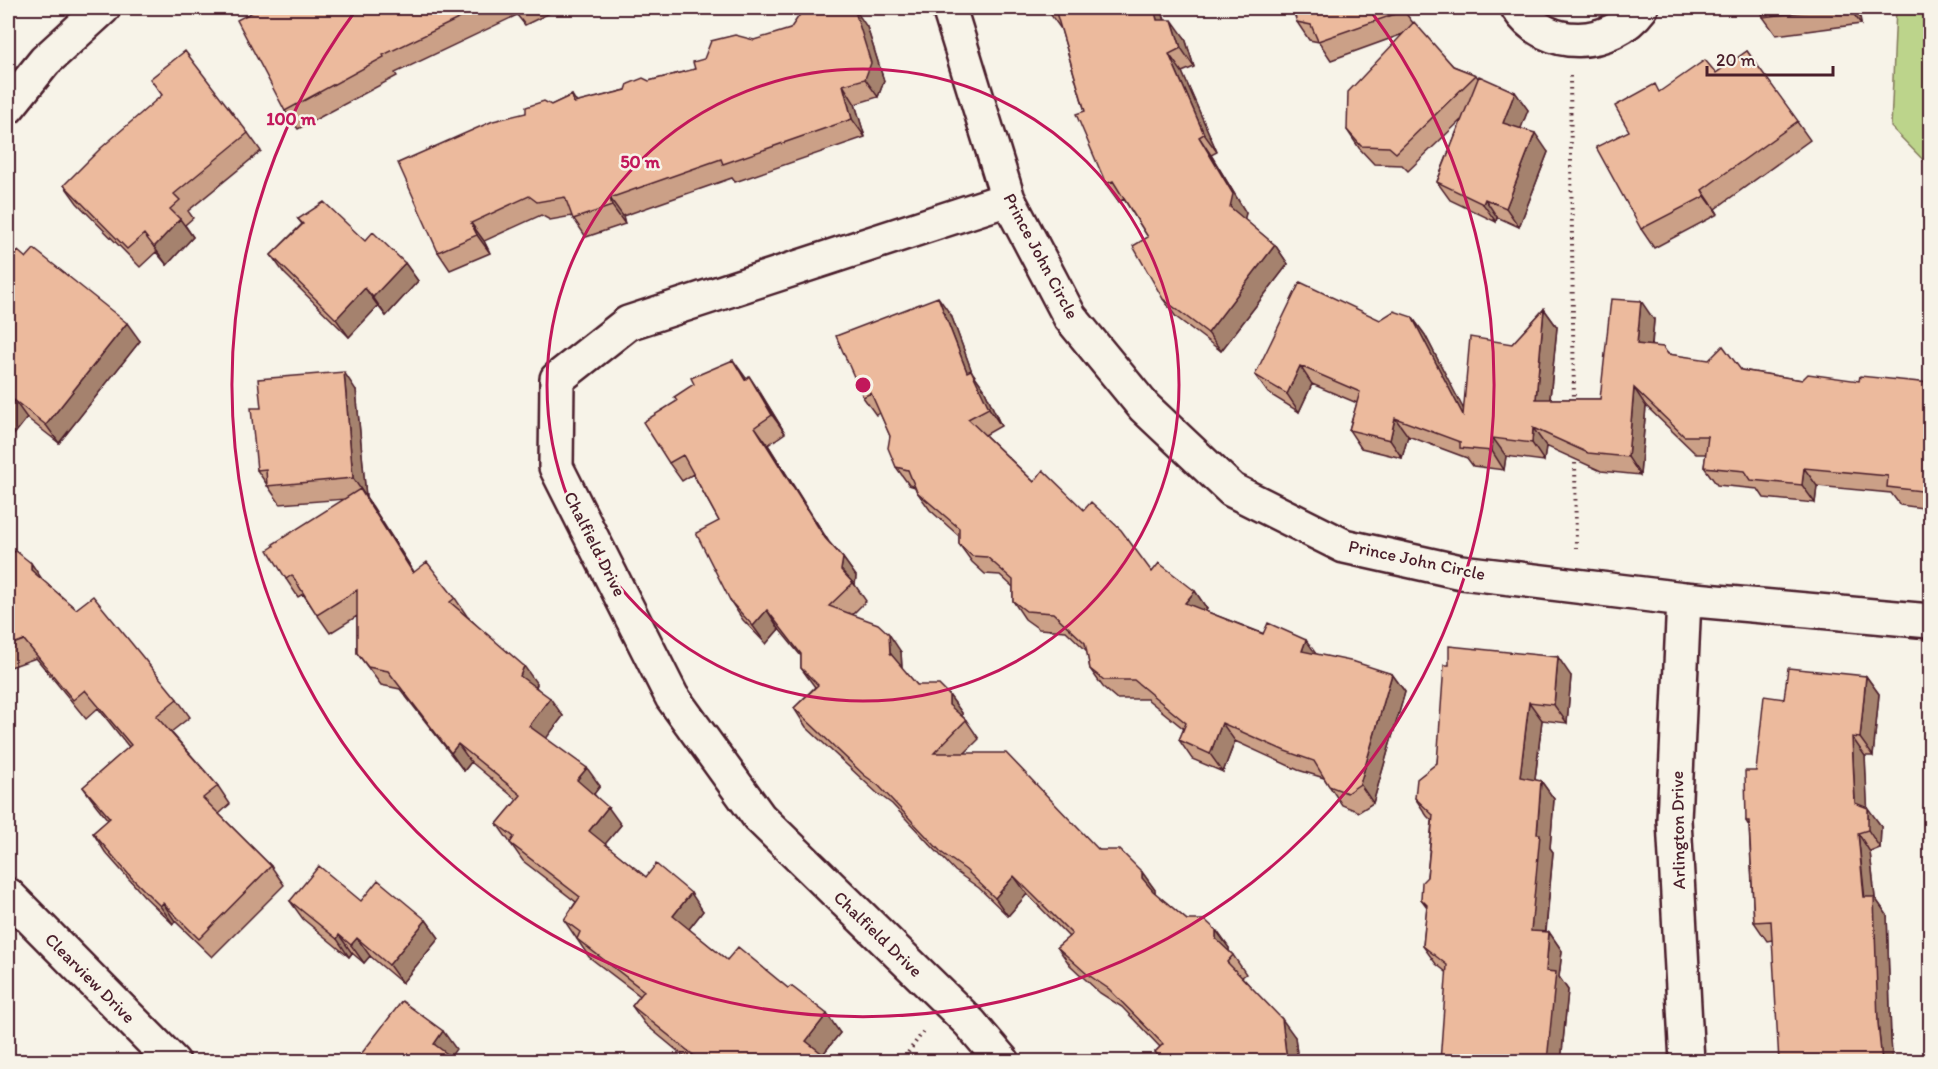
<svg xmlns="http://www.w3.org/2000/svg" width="1938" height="1069" font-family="Itim,sans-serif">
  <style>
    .green { fill: #bcd48b; stroke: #837a5b; stroke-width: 1.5 }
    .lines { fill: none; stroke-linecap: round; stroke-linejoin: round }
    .minor-casing { stroke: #4a1f2b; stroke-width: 38 }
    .path { stroke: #4a1f2b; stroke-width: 4; stroke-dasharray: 1.5 4.5; stroke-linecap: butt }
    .minor { stroke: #f7f3e8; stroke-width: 33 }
    .wall { fill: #cba087; stroke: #4a1f2b; stroke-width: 1.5 }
    .shaded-wall { fill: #a5826e; stroke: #4a1f2b; stroke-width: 1.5 }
    .building { fill: #ecba9d; stroke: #4a1f2b; stroke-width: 1.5 }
    .ring { fill: none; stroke: #c2185b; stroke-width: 3 }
    .labels { text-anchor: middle; stroke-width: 5; stroke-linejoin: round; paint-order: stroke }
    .street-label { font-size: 18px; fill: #4a1f2b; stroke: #f7f3e8 }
    .centre { fill: #c2185b; stroke: #f7f3e8; stroke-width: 3 }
    .ring-label { font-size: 18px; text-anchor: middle; font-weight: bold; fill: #c2185b; stroke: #f7f3e8; stroke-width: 5; stroke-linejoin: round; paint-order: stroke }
  </style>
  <rect width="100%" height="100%" fill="#f7f3e8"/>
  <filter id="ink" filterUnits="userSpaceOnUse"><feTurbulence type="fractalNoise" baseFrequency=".0167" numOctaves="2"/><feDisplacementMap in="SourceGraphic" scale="12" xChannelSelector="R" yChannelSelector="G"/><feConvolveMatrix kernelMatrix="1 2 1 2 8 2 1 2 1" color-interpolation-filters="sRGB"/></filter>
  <g filter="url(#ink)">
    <path class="green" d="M1896 8H1930V167L1891 127Z"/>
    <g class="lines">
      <g class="minor-casing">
        <path id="minor" d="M949 8 1008 199 1070 317 1144 407 1232 490 1344 546 1461 572 1684 599 1930 621
          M1518 8C1547 52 1611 48 1641 8
          M8 107 45 61 103 8
          M1684 599 1674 820 1687 1062
          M8 895 173 1062
          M1003 1062 970 1023 759 817 672 697 556 467 557 379 628 323 1008 199"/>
      </g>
      <path class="path" d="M1570 76 1574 404
        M1575 457 1576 548
        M901 1062 923 1032"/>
      <use href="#minor" class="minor"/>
    </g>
    <path class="wall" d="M260 8H560L525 25 517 15 395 73 397 76 298 129 285 111Z
      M1047 8H1161L1165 20 1185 38 1194 67 1182 72 1217 152 1211 155 1246 213 1244 219 1275 245 1288 264 1221 351 1176 317 1163 299 1148 237 1124 199 1119 202 1106 184 1061 29 1048 11Z
      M1761 8H1859L1861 24 1776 35 1763 17Z
      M1404 11 1413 23 1453 66 1476 75 1478 78 1515 92 1528 110 1520 129 1548 152 1519 227 1497 217 1496 222 1450 200 1437 182 1461 120 1408 171 1402 165 1374 164 1359 148 1347 130 1403 34 1331 60 1319 42 1309 40 1297 22Z
      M867 27 884 81 878 97 855 104 865 137 735 182 732 178 623 216 625 224 586 237 572 216 550 220 541 215 484 241 490 253 450 270 438 252 526 113 551 105 572 95 577 103 626 90 649 81 695 69 754 40Z
      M1747 51 1810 140 1715 209 1718 214 1654 248 1641 229 1629 131 1660 92 1716 73Z
      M248 133 261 151 188 211 193 218 185 225 193 237 167 265 156 252 140 267 77 203 64 185Z
      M298 219 365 241 405 263 418 281 386 316 378 306 349 337 284 273 271 255 302 224Z
      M26 258 140 341 59 443 27 418 8 442V264Z
      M1544 309 1557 327 1550 399H1600L1654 320 1652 345 1669 354 1741 370 1802 380 1930 383V509L1900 505 1891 493 1817 486 1815 503 1764 498 1758 489 1717 485 1704 467 1706 454H1696L1646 406 1640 475 1601 471 1546 446 1544 461 1506 456 1504 470 1473 466 1467 458 1408 436 1402 458 1361 448 1349 430 1357 403 1312 384 1299 412 1268 393 1255 375 1380 320 1412 317 1425 335 1463 409 1512 344Z
      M951 315 972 372 984 389 1001 426 985 435 1034 482 1084 510 1152 572 1195 591 1207 609 1205 611 1316 654 1392 674 1405 692 1373 803 1359 812 1342 805 1324 778 1298 770 1235 741 1223 772 1192 759 1179 740 1184 729 1147 699H1117L1103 687 1090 669 1087 651 1066 631 1039 629 1025 619 1013 601V587L1000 575 985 574 972 562 959 544V536L930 510 917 492 915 487 909 485 896 467 890 436 880 413 876 415 863 397Z
      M356 390 366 497 414 572 455 598 467 616 537 684 536 687 563 716 546 738 600 786 594 794 621 825 605 844 646 877 703 911 689 929 727 960 840 1033 823 1054 833 1062H691L645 1024 632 1006 640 996 589 957 564 920 576 902 523 861 497 824 517 800 471 762 464 771 400 689 381 685 357 653V616L330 633 303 594 298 597 286 579 345 499 280 504 257 470 261 408Z
      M761 394 785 433 768 445 829 542 843 558 856 576 855 585 866 601 852 615 901 652 902 668 917 685 949 695 962 713V716L966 720 979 739 965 753 1099 850 1142 872 1155 890V893L1187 920 1216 930 1229 948V951L1233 955 1246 974 1242 977 1295 1037 1298 1062H1161L1155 1052 1160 1047 1122 1007 1100 993 1070 965 1057 947 1069 937 1027 894 1008 916 979 888 955 871 892 804 877 793 806 727 794 708 815 687 801 668V656L779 629 766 644 743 620 731 602 719 521 693 474 682 481 669 463Z
      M8 550 31 563 41 579 177 699 190 717 171 732 218 786 230 804 219 814 271 866 284 885 212 957 175 921 173 924 144 896 105 852 93 833 108 820 96 805 83 787 129 747 98 708 86 719 36 658 8 668Z
      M1449 665 1571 676 1567 723 1542 720 1535 780 1541 781 1554 799 1550 848 1553 852 1546 932H1549L1562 951 1559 977 1568 990 1561 1062 1436 964 1423 946 1427 907 1421 899 1427 877 1432 821 1427 816 1415 798 1437 763Z
      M1866 676 1879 694 1873 756H1865L1867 808 1881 826 1880 848 1870 852 1875 898 1887 915 1891 1041 1772 940 1767 941 1754 922 1749 826 1746 821 1756 771 1784 699Z
      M290 901H361L426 920 439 938 402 983 370 956 364 963 352 953 349 957 303 919Z"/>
    <path class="shaded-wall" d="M854 8 867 27 884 81 878 97 865 79Z
      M1154 8H1161L1170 38 1157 20Z
      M1849 8H1859L1861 24Z
      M1172 20 1185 38 1194 67 1181 48Z
      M1169 54 1182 72 1217 152 1204 134Z
      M843 85 855 104 865 137 852 119Z
      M1515 92 1528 110 1516 141 1503 123Z
      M1535 133 1548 152 1519 227 1506 208Z
      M1199 137 1211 155 1246 213 1243 225 1230 207Z
      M1702 190 1715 209 1718 214 1705 196Z
      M610 198 623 216 625 224 612 206Z
      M1485 199 1497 217 1496 222 1483 204Z
      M180 219 193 237 167 265 154 247Z
      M471 223 484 241 490 253 477 235Z
      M1275 245 1288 264 1221 351 1208 333Z
      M405 263 418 281 386 316 373 297Z
      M365 288 378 306 349 337 336 319Z
      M938 297 951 315 972 372 984 389 1001 426 989 408 967 372Z
      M1641 301 1654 320 1650 362 1637 344Z
      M1544 309 1557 327 1548 417 1536 399Z
      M1412 317 1425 335 1476 433 1463 415Z
      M127 323 140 341 59 443 46 425Z
      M733 360 746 378 745 380Z
      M1300 366 1312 384 1299 412 1287 394Z
      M344 372 356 390 366 497 353 478Z
      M749 376 761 394 785 433 772 415Z
      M1634 388 1646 406 1640 475 1628 457Z
      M14 400 27 418 8 442V409Z
      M1395 418 1408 436 1402 458 1390 440Z
      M755 427 768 445 837 556 825 538Z
      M1533 428 1546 446 1544 461 1532 443Z
      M1493 438 1506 456 1504 470 1492 451Z
      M1804 468 1817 486 1815 503 1802 485Z
      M360 489 373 507 426 591 413 573Z
      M843 558 856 576 855 585 841 570Z
      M31 563 44 582 31 570Z
      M1195 591 1207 609 1198 621 1185 603Z
      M767 610 779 629 766 644 753 626Z
      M889 634 901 652 902 671 890 653Z
      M1306 640 1319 658 1302 651Z
      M1558 657 1571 676 1567 723 1554 705Z
      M524 666 537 684 533 694 520 676Z
      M1392 674 1405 692 1373 803 1360 784Z
      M1866 676 1879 694 1873 756 1860 738Z
      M949 695 962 713V723L949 705Z
      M550 698 563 716 542 744 529 726Z
      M1529 702 1542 720 1533 795 1520 777Z
      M1222 723 1235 741 1223 772 1210 754Z
      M1852 737 1865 756 1868 818V808L1881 826 1880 848 1868 830 1855 803Z
      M458 744 471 762 464 771 451 753Z
      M587 768 600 786 590 799 577 780Z
      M1541 781 1554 799 1550 848 1553 852 1544 949 1531 931 1537 834Z
      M608 807 621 825 601 849 589 831Z
      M1858 833 1870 852 1875 898 1887 915 1891 1041 1893 1062H1882Z
      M1142 872 1155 890V896L1142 878Z
      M1014 876 1027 894 1008 916 995 898Z
      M691 893 703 911 685 934 673 916Z
      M163 903 175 921 173 924 160 906Z
      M426 920 439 938 402 983 389 965Z
      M1216 930 1229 948V958L1216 939Z
      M1549 932 1562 951 1559 977 1568 990 1561 1062 1547 1061 1546 971Z
      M339 935 352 953 349 957 337 939Z
      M357 938 370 956 364 963 351 945Z
      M827 1014 840 1033 819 1059 806 1041Z
      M1282 1019 1295 1037 1298 1062H1287Z
      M443 1031 456 1049 447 1062 434 1044Z"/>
    <path class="building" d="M260 8H481L383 55 384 57 285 111 237 20Z
      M811 8H834L842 12 854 8 871 63 865 79 843 85 852 119 723 164 721 159 610 198 612 206 573 219 565 197 537 202 529 196 471 223 477 235 438 252 398 163 493 121 526 113V107L544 101 551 105 572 95 574 103 626 90 628 84 643 78 649 81 695 69 693 62 704 59 711 41 735 35 754 40 790 29 803 10Z
      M1047 8H1154L1157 20H1172L1181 48 1169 54 1204 134 1199 137 1233 194 1230 207 1275 245 1208 333 1163 299 1133 246 1148 237 1113 181 1106 184 1076 114 1085 111 1055 9 1048 11Z
      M1292 8H1401L1404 11 1318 41 1311 25 1297 22Z
      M1761 8H1834L1763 17Z
      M1414 22 1453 66 1476 75 1396 153 1389 147 1361 146 1347 130 1348 92Z
      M185 51 248 133 174 194 180 200 170 209 180 219 154 247 144 234 127 249 64 185 101 148 162 95 150 79Z
      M1747 51 1798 121 1702 190 1705 196 1641 229 1596 147 1629 131 1615 106 1655 84 1659 92 1705 60 1716 73Z
      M1479 76 1515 92 1503 123 1535 133 1506 208 1485 199 1483 204 1437 182Z
      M324 202 365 241 373 232 405 263 373 297 365 288 336 319 271 255 303 224 298 219Z
      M34 249 127 323 46 425 14 400 8 409V264L18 251 26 258Z
      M1300 282 1380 320 1394 311 1412 317 1463 415 1470 337 1512 344 1544 309 1536 399H1600L1611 299 1641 301 1637 344 1663 347 1668 354 1709 360 1723 346 1741 370 1802 380 1808 374 1859 381 1860 376 1930 383V492L1887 487 1888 476 1804 468 1802 485 1751 480 1745 471 1704 467 1708 436H1684L1634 388 1628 457 1588 453 1533 428 1532 443 1493 438 1492 451 1460 448V442L1395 418 1390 440 1349 430 1360 392 1300 366 1287 394 1255 375Z
      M938 297 967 372 971 370 989 408 968 419 1034 482 1043 470 1084 510 1091 502 1121 530 1152 572 1159 563 1195 591 1185 603 1263 634 1268 623 1306 640 1302 651 1355 662 1392 674 1360 784 1347 793 1329 786 1314 761 1285 751 1222 723 1210 754 1179 740 1186 723 1134 680H1104L1090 669 1085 643 1053 613 1026 611 1013 601V580L987 557 972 556 959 544V528L917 492 908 470 896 467 888 448 890 436 871 393 863 397 836 336Z
      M733 360 745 380 749 376 772 415 755 427 825 538 843 558 841 570 853 583 829 606 878 624 889 634 890 653 917 685H939L949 695V705L966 720 934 753H1006L1099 850H1120L1142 872V878L1153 891 1187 920H1205L1216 930V939L1233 955 1227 962 1282 1019 1287 1062H1165L1155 1052 1163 1044 1109 989 1087 974 1057 947 1072 934 1014 876 995 898 966 870 942 853 879 786 864 775 794 708 818 685 801 668V654L767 610 753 626 731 602 696 533 719 521 683 455 669 463 643 422 677 401 674 397 694 384 691 378Z
      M344 372 353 478 267 486 266 469 257 470 251 408H261L258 379Z
      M360 489 413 573 427 562 455 598 450 602 524 666 520 676 550 698 529 726 587 768 577 780 608 807 589 831 646 877 656 864 691 893 673 916 727 960 738 947 788 988 791 986 827 1014 806 1041 833 1062H702L632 1006 644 991 577 939 580 932 564 920 580 897 510 843 514 837 497 824 521 795 458 744 451 753 388 671 368 667 357 653V590L317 615 292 575 286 579 268 550 274 546 273 544Z
      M8 550 11 553 16 551 31 563V570L76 609 93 596 177 699 156 716 218 786 203 798 271 866 199 939 163 903 160 906 131 877 93 833 110 818 83 787 131 745 85 690 73 700 24 640 8 646Z
      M1449 646 1558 657 1554 705 1529 702 1520 777 1541 781 1537 834H1540L1531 931 1549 932 1546 971 1556 972 1547 1061 1558 1062H1440L1447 965 1423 946 1427 905 1421 899 1422 882 1427 877 1433 815 1415 798 1417 779 1437 763 1444 665H1449Z
      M1788 668 1866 676 1860 738 1852 737 1855 803 1868 808V830L1858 833 1864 897H1874L1878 1023 1882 1062H1779L1771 921 1754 922 1749 821H1746L1745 771H1756L1764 696 1784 699Z
      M319 866 361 901 378 880 426 920 389 965 357 938 351 945 339 935 337 939 290 901Z
      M402 1001 443 1031 434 1044 458 1062H355Z"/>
  </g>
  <g class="ring">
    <circle cx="863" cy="385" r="316"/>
    <path d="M1370 10A631 631 0 1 1 356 10"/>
  </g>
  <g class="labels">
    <g class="street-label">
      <text transform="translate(1041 256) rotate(62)" y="6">Prince John Circle</text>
      <text transform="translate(595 544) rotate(63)" y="6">Chalfield Drive</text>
      <text transform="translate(1417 560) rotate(12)" y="6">Prince John Circle</text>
      <text transform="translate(1678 830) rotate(-91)" y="6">Arlington Drive</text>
      <text transform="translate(878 934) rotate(44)" y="6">Chalfield Drive</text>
      <text transform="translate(90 978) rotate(45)" y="6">Clearview Drive</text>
    </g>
  </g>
  <circle cx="863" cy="385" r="9" class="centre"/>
  <g class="ring-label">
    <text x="291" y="125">100 m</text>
    <text x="640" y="168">50 m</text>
  </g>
  <rect width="1938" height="1069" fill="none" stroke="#f7f3e8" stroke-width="30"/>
  <rect x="15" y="15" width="1908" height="1039" fill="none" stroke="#4a1f2b" stroke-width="2" filter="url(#ink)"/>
  <path d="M1707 66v9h126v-9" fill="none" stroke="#4a1f2b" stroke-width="3"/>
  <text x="1716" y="66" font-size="18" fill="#4a1f2b" stroke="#f7f3e8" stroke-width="4.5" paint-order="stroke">20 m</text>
</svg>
